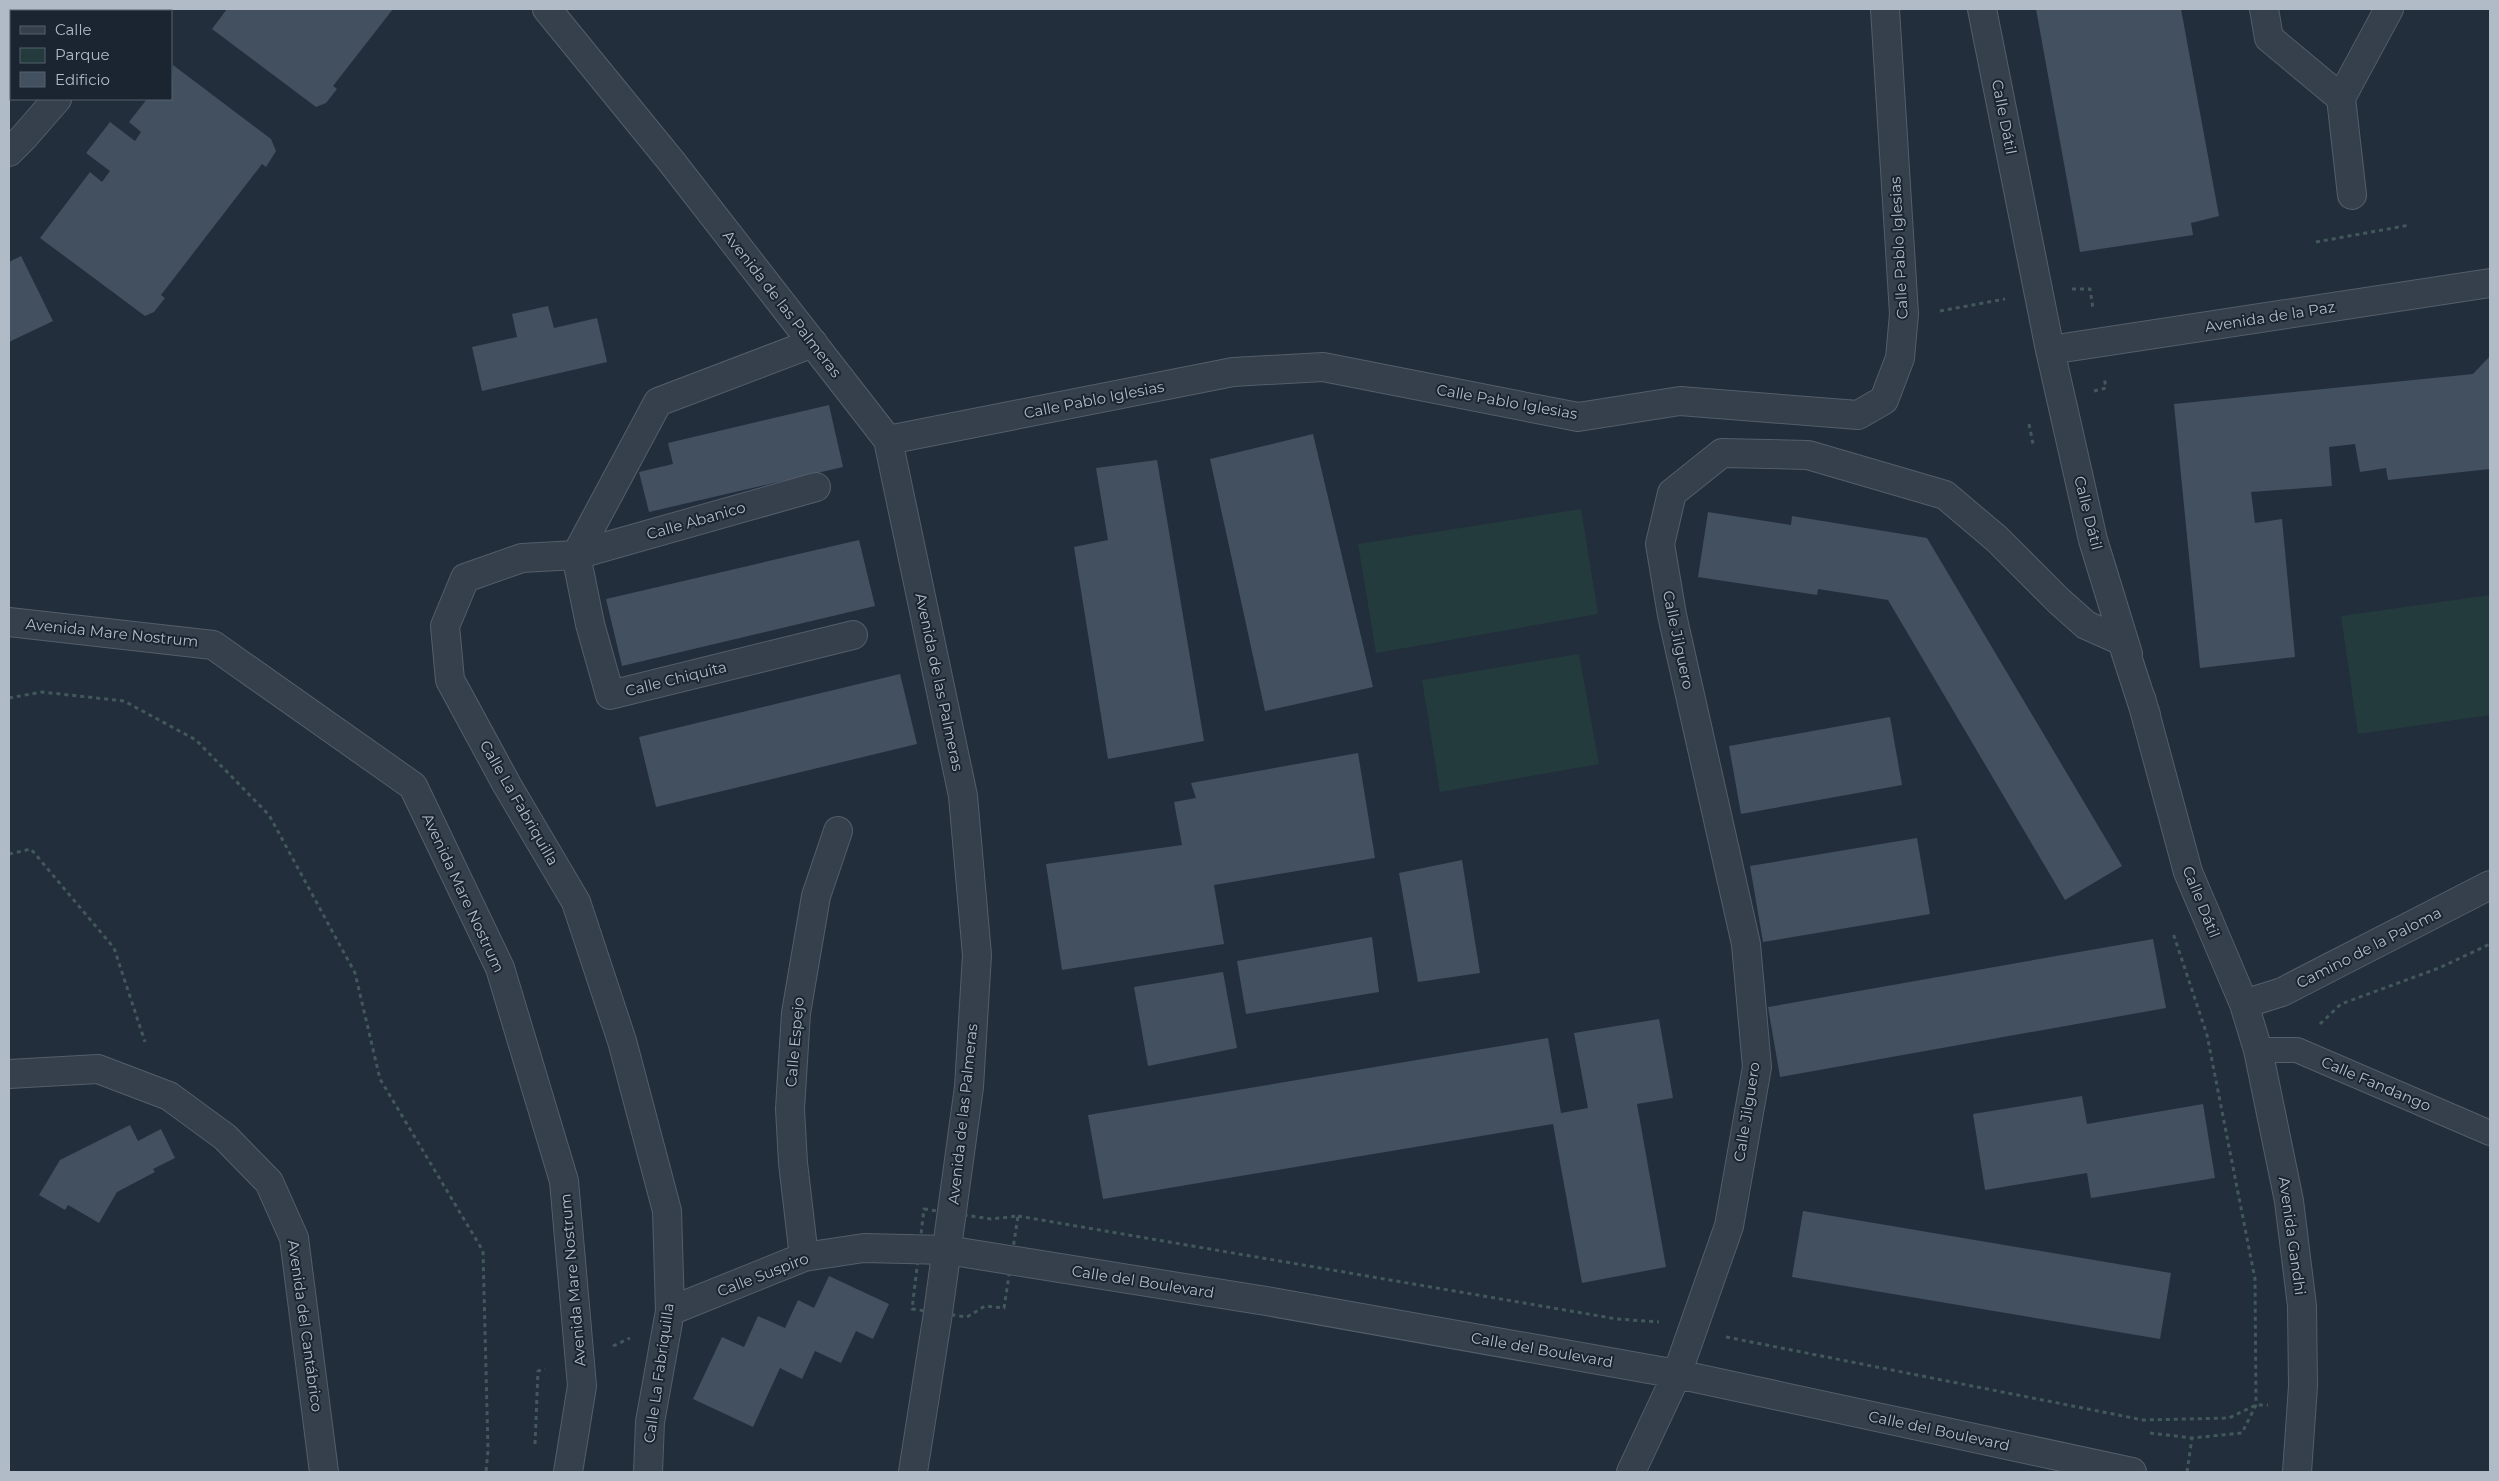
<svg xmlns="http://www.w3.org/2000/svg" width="2499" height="1481" font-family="Montserrat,sans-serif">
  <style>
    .green { fill: #243b3d }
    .building { fill: #435060 }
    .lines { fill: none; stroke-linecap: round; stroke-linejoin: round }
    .service-casing { stroke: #545e6a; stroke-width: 26 }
    .pedestrian-casing { stroke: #545e6a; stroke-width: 30 }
    .minor-casing { stroke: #545e6a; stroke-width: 30 }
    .tertiary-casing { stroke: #545e6a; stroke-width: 30 }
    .path { stroke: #42585a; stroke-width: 3; stroke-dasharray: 4 4; stroke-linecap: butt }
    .service { stroke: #36404c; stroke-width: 24 }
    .pedestrian { stroke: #36404c; stroke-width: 28 }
    .minor { stroke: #36404c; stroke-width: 28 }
    .tertiary { stroke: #36404c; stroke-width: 28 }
    .labels { text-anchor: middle; stroke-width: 4; stroke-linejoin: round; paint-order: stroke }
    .street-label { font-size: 15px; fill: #b1bbc8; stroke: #1b2531 }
  </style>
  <rect width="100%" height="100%" fill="#222e3c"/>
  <path class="green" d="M1581 509 1598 614 1376 653 1358 544Z
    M2490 595V715L2358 734 2341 616Z
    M1579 654 1599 764 1440 792 1422 680Z"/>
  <path class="building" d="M9 9H49L54 11H11V67L9 66Z
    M227 9H393L333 86 337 89 326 103 316 107 212 29Z
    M2036 9H2181L2219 216 2191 223 2193 235 2080 252Z
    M173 65 271 139 276 151 266 167 262 164 161 295 165 298 154 312 145 316 40 238 90 172 102 182 110 171 86 153 110 122 135 141 141 132 129 122 147 99H171Z
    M21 256 53 321 9 342V262Z
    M548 306 554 328 597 318 607 362 482 391 472 347 517 337 512 314Z
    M2490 356V469L2388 480 2386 468 2360 472 2355 444 2329 447 2332 486 2251 492 2255 523 2282 519 2295 657 2200 668 2174 404 2473 374Z
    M829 405 843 467 649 512 639 472 673 464 668 443Z
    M1313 434 1373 687 1265 711 1210 459Z
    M1157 460 1204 741 1108 759 1074 547 1108 540 1096 468Z
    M1708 512 1791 525 1792 516 1927 538 2122 866 2065 900 1888 600 1818 589 1817 595 1698 577Z
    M859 540 875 606 622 666 606 599Z
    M900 674 917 744 656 807 639 737Z
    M1890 717 1902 785 1741 814 1729 746Z
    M1358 753 1375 858 1214 885 1224 944 1062 970 1046 864 1182 845 1174 802 1196 798 1191 783Z
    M1917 838 1930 914 1763 942 1750 866Z
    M1462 860 1480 973 1418 982 1399 873Z
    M1372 937 1379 992 1246 1014 1237 961Z
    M2153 939 2166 1008 1780 1077 1768 1007Z
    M1223 972 1237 1048 1148 1066 1134 987Z
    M1659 1019 1673 1098 1637 1104 1666 1267 1582 1283 1553 1124 1103 1199 1088 1115 1548 1038 1561 1113 1588 1108 1574 1033Z
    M2082 1096 2087 1124 2203 1104 2215 1178 2091 1198 2087 1173 1985 1190 1973 1114Z
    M130 1125 138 1141 161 1129 175 1158 153 1169 155 1172 117 1192 99 1223 68 1205 65 1210 39 1195 60 1160Z
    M1803 1211 2171 1273 2160 1339 1792 1277Z
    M829 1276 889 1304 873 1339 856 1331 841 1363 815 1351 802 1379 780 1368 753 1427 693 1399 722 1337 744 1347 758 1316 785 1328 798 1300 814 1308Z"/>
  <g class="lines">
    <g class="service-casing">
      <path id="service" d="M2258 1050H2297L2490 1133"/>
    </g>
    <g class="pedestrian-casing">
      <path id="pedestrian" d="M2264 9 2269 38 2341 98
        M2352 195 2341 98 2389 9"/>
    </g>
    <g class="minor-casing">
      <path id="minor" d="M1982 9 2050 350 2093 540 2128 654
        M132 11 134 9
        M9 152 24 137 57 99
        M2050 350 2490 283
        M888 440 1233 372 1323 367 1578 417 1680 401 1858 415 1884 400 1900 358 1904 314 1885 9
        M816 487 576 555 590 624 610 695 853 635
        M2141 698 2188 872 2244 1004 2258 1050 2289 1201 2302 1306 2303 1386 2297 1472
        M2244 1004 2282 992 2490 885
        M9 1074 98 1069 169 1096 225 1137 269 1182 294 1238 324 1472
        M804 1257 793 1163 790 1109 796 1013 816 896 838 831
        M670 1311 804 1257 864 1248 947 1250 1272 1302 1677 1374 2132 1472
        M648 1472 650 1422 670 1311 667 1211 622 1041 576 902 507 785 450 680 445 626 465 578 522 558 576 555 658 402 813 343
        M1631 1472 1677 1374 1729 1226 1757 1067 1746 944 1672 615 1660 544 1672 493 1722 453 1808 455 1945 495 1997 539 2059 601 2086 625 2122 641 2146 715"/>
    </g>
    <g class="tertiary-casing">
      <path id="tertiary" d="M547 9 671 161 888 440 963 796 977 955 969 1087 938 1313 913 1472
        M9 622 213 645 413 786 500 968 564 1181 582 1386 568 1472"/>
    </g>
    <path class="path" d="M2316 242 2410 225
      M2072 289H2090L2093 309
      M1940 311 2005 299
      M2094 391 2106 388 2104 377
      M2029 424 2033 444
      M9 698 42 692 124 701 196 740 269 815 355 973 380 1079 483 1251 488 1450 486 1472
      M9 854 31 849 114 948 145 1042
      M2320 1024 2341 1004 2439 968 2490 944
      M924 1209 991 1219 1018 1216 1004 1308 985 1306 967 1317 912 1309Z
      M1018 1216 1617 1319 1659 1322
      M1726 1337 2143 1420 2229 1418 2256 1405H2268
      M613 1346 630 1338
      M2150 1433 2192 1438 2242 1433 2256 1405 2255 1279 2207 1035 2173 933
      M535 1444 538 1371 545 1369
      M2187 1472 2192 1438"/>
    <use href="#service" class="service"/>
    <use href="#pedestrian" class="pedestrian"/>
    <use href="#minor" class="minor"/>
    <use href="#tertiary" class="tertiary"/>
  </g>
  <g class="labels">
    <g class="street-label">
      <text transform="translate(2004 117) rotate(79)" y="5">Calle Dátil</text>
      <text transform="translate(1899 248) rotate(-93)" y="5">Calle Pablo Iglesias</text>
      <text transform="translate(782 304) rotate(52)" y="5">Avenida de las Palmeras</text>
      <text transform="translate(2270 317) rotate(-9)" y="5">Avenida de la Paz</text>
      <text transform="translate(1094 400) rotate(-11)" y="5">Calle Pablo Iglesias</text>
      <text transform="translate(1507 402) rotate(10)" y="5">Calle Pablo Iglesias</text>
      <text transform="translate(2088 513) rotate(76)" y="5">Calle Dátil</text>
      <text transform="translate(696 521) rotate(-16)" y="5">Calle Abanico</text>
      <text transform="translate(112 633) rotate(6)" y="5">Avenida Mare Nostrum</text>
      <text transform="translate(1678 640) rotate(78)" y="5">Calle Jilguero</text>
      <text transform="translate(676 679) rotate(-14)" y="5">Calle Chiquita</text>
      <text transform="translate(939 682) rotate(78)" y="5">Avenida de las Palmeras</text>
      <text transform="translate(519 803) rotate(60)" y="5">Calle La Fabriquilla</text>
      <text transform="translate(463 893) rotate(65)" y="5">Avenida Mare Nostrum</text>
      <text transform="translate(2201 902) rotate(68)" y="5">Calle Dátil</text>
      <text transform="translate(2369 948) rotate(-27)" y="5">Camino de la Paloma</text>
      <text transform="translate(795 1042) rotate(-85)" y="5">Calle Espejo</text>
      <text transform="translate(2376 1084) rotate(23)" y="5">Calle Fandango</text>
      <text transform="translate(1747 1112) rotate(-81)" y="5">Calle Jilguero</text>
      <text transform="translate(963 1114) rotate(-84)" y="5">Avenida de las Palmeras</text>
      <text transform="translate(2292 1236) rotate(82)" y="5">Avenida Gandhi</text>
      <text transform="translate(763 1275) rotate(-21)" y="5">Calle Suspiro</text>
      <text transform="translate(573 1280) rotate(-95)" y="5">Avenida Mare Nostrum</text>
      <text transform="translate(1143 1282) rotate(9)" y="5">Calle del Boulevard</text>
      <text transform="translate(305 1326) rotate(82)" y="5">Avenida del Cantábrico</text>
      <text transform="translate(1542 1350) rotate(10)" y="5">Calle del Boulevard</text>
      <text transform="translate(659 1373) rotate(-82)" y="5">Calle La Fabriquilla</text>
      <text transform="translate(1939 1431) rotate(12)" y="5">Calle del Boulevard</text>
    </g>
  </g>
  <rect width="2499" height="1481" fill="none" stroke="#b1bbc8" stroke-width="20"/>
  <rect x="10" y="10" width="162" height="90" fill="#1b2531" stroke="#57616d"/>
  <rect x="20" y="26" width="25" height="8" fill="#36404c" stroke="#57616d"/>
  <text x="55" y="35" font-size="15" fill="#b1bbc8">Calle</text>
  <rect x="20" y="48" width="25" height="15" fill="#243b3d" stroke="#57616d"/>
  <text x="55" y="60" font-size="15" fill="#b1bbc8">Parque</text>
  <rect x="20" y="72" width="25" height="15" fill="#435060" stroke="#57616d"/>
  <text x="55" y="85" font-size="15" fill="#b1bbc8">Edificio</text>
</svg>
